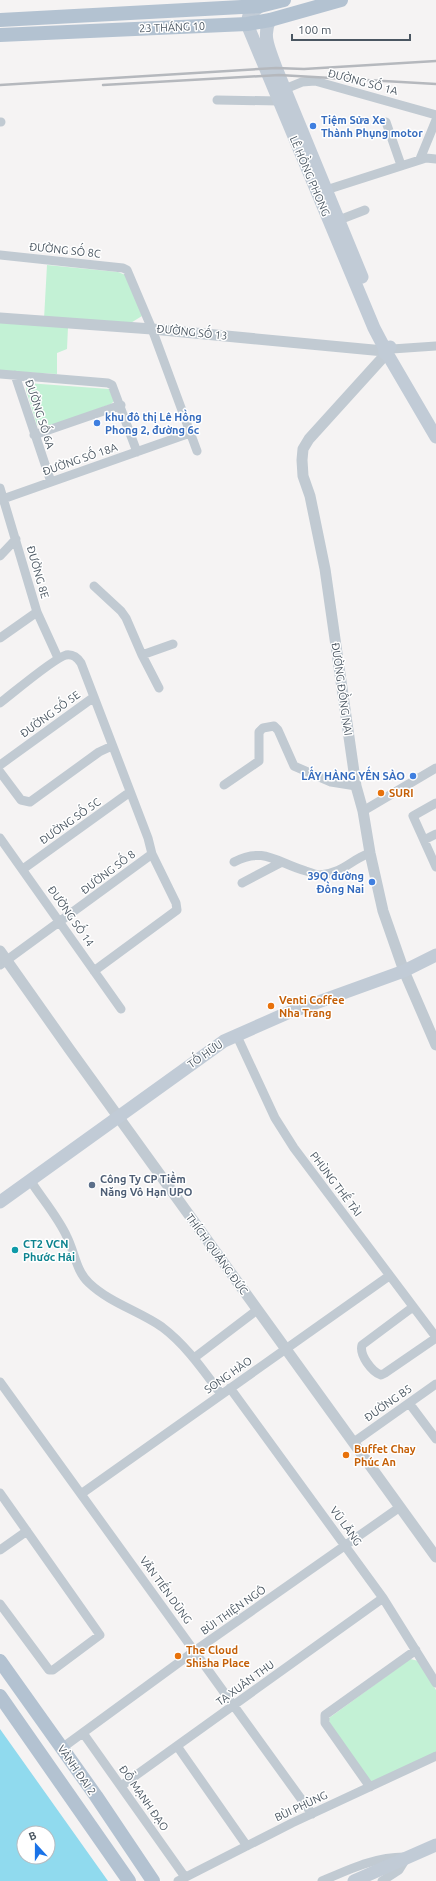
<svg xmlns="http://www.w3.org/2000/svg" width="436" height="1881" font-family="Ubuntu,sans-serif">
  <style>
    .green { fill: #c3f1d5 }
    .water { fill: #90daee; fill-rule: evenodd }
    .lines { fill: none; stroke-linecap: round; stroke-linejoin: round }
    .minor { stroke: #c1cad2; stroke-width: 9 }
    .tertiary { stroke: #c1cad2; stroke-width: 11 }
    .secondary { stroke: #c1cbd6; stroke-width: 13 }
    .primary { stroke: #b3c2d1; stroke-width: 14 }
    .rail { stroke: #b5b8bd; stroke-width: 2.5 }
    .shop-dot { fill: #3f7fe0; stroke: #fff; stroke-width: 1.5 }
    .food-dot { fill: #e8710a; stroke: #fff; stroke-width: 1.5 }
    .service-dot { fill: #5c6f8a; stroke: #fff; stroke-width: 1.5 }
    .culture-dot { fill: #0f9aa8; stroke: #fff; stroke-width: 1.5 }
    .labels { text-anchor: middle; stroke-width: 3; stroke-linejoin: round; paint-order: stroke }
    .street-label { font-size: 11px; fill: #4a5661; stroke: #fff }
    .shop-label { font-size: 11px; font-weight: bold; fill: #366cbe; stroke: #fff; text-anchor: start }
    .food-label { font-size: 11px; font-weight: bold; fill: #c56008; stroke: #fff; text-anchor: start }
    .service-label { font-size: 11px; font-weight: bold; fill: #4e5e75; stroke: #fff; text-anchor: start }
    .culture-label { font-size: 11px; font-weight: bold; fill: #0d838f; stroke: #fff; text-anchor: start }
  </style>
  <rect width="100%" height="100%" fill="#f5f3f3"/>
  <path class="green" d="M47 265 118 272 128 276 142 316 129 324 44 319Z
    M0 322 68 327 67 349 57 353V374L0 371Z
    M27 383 109 389 114 401 111 404 45 428 37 425 26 390Z
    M410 1659 419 1661 436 1690V1754L373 1782 369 1780 330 1726 329 1718Z"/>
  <path class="water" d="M0 1729 108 1881H0ZM24 1833H48V1857H24Z"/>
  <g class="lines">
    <path class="minor" d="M280 91 302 82 315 81 436 115
      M217 100 279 101
      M0 122H1
      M386 122 401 165
      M420 159 436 120
      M326 190 426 158 436 159
      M339 220 365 210
      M0 255 123 268 127 270 152 329 197 451
      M392 349 436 346
      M0 374 108 383 112 385 137 452
      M15 375 51 482
      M34 435 121 405
      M0 488 37 612 58 658
      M0 500 190 433
      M0 556 16 539
      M94 586 121 611 126 618 142 655 159 688
      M0 638 37 612
      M142 655 173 644
      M0 703C12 694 54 658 66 655 73 654 77 657 81 663L148 838 152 854 176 903 177 910 94 971
      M0 765 94 697
      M0 772 21 800 30 802 99 752 112 746
      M224 785 259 761V732L263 728 274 726 278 730 294 766 331 782 356 786
      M436 803 413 816 436 867
      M363 811 436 768
      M0 838 121 1009
      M424 840 436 834
      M234 862C264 846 277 863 306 871 310 872 316 875 320 875 345 872 350 860 370 853
      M23 869 130 792
      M242 883 282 862
      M0 965 152 854
      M236 1034 275 1118 294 1148 436 1337
      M30 1180C42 1199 58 1217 67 1237 75 1253 76 1271 89 1283 110 1303 139 1311 162 1327 186 1345 203 1370 221 1394
      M413 1307 362 1345C359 1355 372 1372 381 1375L385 1373 436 1338
      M194 1358 257 1310
      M0 1382 312 1814
      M230 1388 383 1598 436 1683
      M409 1403 436 1439
      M354 1442 436 1384
      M0 1493 100 1635 53 1670H49L0 1604
      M81 1494 389 1276
      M0 1550 27 1531
      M83 1733 185 1877
      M177 1746 247 1846
      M62 1748 196 1650 400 1507
      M121 1786 383 1598
      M370 1787 325 1723V1715L416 1650
      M178 1881 292 1823 436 1756
      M322 1881C350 1869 377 1856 407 1857L399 1870 382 1881"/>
    <path class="tertiary" d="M0 318 152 329 384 351
      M386 354 309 439 303 449 302 460 303 476 310 496 325 569 356 786 363 811 370 853 383 911 404 971 436 1045
      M0 951 70 1050 436 1557"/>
    <path class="secondary" d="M260 6 249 15 247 24 374 328 385 349
      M270 20C261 36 271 53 276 68L362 277
      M390 347 385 348V353L388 355 436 437
      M0 1202 224 1041 285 1014 404 971 436 955
      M354 1881 436 1845"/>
    <path class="primary" d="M0 20 260 6 284 0
      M0 35 247 24 270 20 341 0
      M0 1661 96 1796 153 1881
      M0 1696 129 1881"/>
    <path class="rail" d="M0 85 276 68 304 69 436 61
      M103 85 279 75 436 84"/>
  </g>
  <g class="shop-dot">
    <circle cx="313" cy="126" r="4"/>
    <circle cx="97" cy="423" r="4"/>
    <circle cx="413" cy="776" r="4"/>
    <circle cx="372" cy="882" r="4"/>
  </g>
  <g class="food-dot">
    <circle cx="381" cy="793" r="4"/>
    <circle cx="271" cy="1006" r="4"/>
    <circle cx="346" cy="1455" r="4"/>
    <circle cx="178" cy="1656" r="4"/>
  </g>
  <circle class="service-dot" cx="92" cy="1185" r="4"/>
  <circle class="culture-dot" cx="15" cy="1250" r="4"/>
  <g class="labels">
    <g class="street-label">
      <text transform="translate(172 27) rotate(-2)" y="4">23 THÁNG 10</text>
      <text transform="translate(363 82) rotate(15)" y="4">ĐƯỜNG SỐ 1A</text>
      <text transform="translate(310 176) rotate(67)" y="4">LÊ HỒNG PHONG</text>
      <text transform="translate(65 250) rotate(6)" y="4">ĐƯỜNG SỐ 8C</text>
      <text transform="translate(192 332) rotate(6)" y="4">ĐƯỜNG SỐ 13</text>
      <text transform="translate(40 414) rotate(72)" y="4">ĐƯỜNG SỐ 6A</text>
      <text transform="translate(80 459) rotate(-19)" y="4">ĐƯỜNG SỐ 18A</text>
      <text transform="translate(38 572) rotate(74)" y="4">ĐƯỜNG 8E</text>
      <text transform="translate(342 689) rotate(82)" y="4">ĐƯỜNG ĐỒNG NAI</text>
      <text transform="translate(50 714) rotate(-36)" y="4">ĐƯỜNG SỐ 5E</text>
      <text transform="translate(70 821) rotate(-35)" y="4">ĐƯỜNG SỐ 5C</text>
      <text transform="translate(108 872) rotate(-37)" y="4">ĐƯỜNG SỐ 8</text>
      <text transform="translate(71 916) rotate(55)" y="4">ĐƯỜNG SỐ 14</text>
      <text transform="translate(205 1054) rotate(-35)" y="4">TỐ HỮU</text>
      <text transform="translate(336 1184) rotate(53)" y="4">PHÙNG THẾ TÀI</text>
      <text transform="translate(217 1254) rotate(54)" y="4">THÍCH QUẢNG ĐỨC</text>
      <text transform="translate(228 1375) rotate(-35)" y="4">SONG HÀO</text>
      <text transform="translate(388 1403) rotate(-35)" y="4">ĐƯỜNG B5</text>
      <text transform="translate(346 1526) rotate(54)" y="4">VŨ LĂNG</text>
      <text transform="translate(166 1590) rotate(54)" y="4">VĂN TIẾN DŨNG</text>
      <text transform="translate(233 1610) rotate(-35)" y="4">BÙI THIỆN NGÔ</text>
      <text transform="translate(245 1683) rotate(-36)" y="4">TẠ XUÂN THU</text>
      <text transform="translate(77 1770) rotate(55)" y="4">VÀNH ĐAI 2</text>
      <text transform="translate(144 1798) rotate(55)" y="4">ĐỖ MẠNH ĐẠO</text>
      <text transform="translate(301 1806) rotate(-25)" y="4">BÙI PHÙNG</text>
    </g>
    <g class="shop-label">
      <text x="321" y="124">Tiệm Sửa Xe<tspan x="321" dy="13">Thành Phụng motor</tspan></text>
      <text x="105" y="421">khu đô thị Lê Hồng<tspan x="105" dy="13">Phong 2, đường 6c</tspan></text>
      <text x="405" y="780" text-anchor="end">LẤY HÀNG YẾN SÀO</text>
      <text x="364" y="880" text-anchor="end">39Q đường<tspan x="364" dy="13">Đồng Nai</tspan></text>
    </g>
    <g class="food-label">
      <text x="389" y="797">SURI</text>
      <text x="279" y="1004">Venti Coffee<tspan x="279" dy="13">Nha Trang</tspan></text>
      <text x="354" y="1453">Buffet Chay<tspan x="354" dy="13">Phúc An</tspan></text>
      <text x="186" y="1654">The Cloud<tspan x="186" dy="13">Shisha Place</tspan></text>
    </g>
    <g class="service-label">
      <text x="100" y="1183">Công Ty CP Tiềm<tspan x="100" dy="13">Năng Vô Hạn UPO</tspan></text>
    </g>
    <g class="culture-label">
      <text x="23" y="1248">CT2 VCN<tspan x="23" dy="13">Phước Hải</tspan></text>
    </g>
  </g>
  <g transform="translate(36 1845) rotate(339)"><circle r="19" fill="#ffffff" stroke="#b7bbc0"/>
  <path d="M0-3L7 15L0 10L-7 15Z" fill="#1a73e8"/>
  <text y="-6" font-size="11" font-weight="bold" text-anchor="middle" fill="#4a5661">B</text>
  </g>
  <path d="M292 34v6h118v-6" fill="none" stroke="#4a5661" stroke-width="2"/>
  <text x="298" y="34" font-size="12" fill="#4a5661" stroke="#ffffff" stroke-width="3" paint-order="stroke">100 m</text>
</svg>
